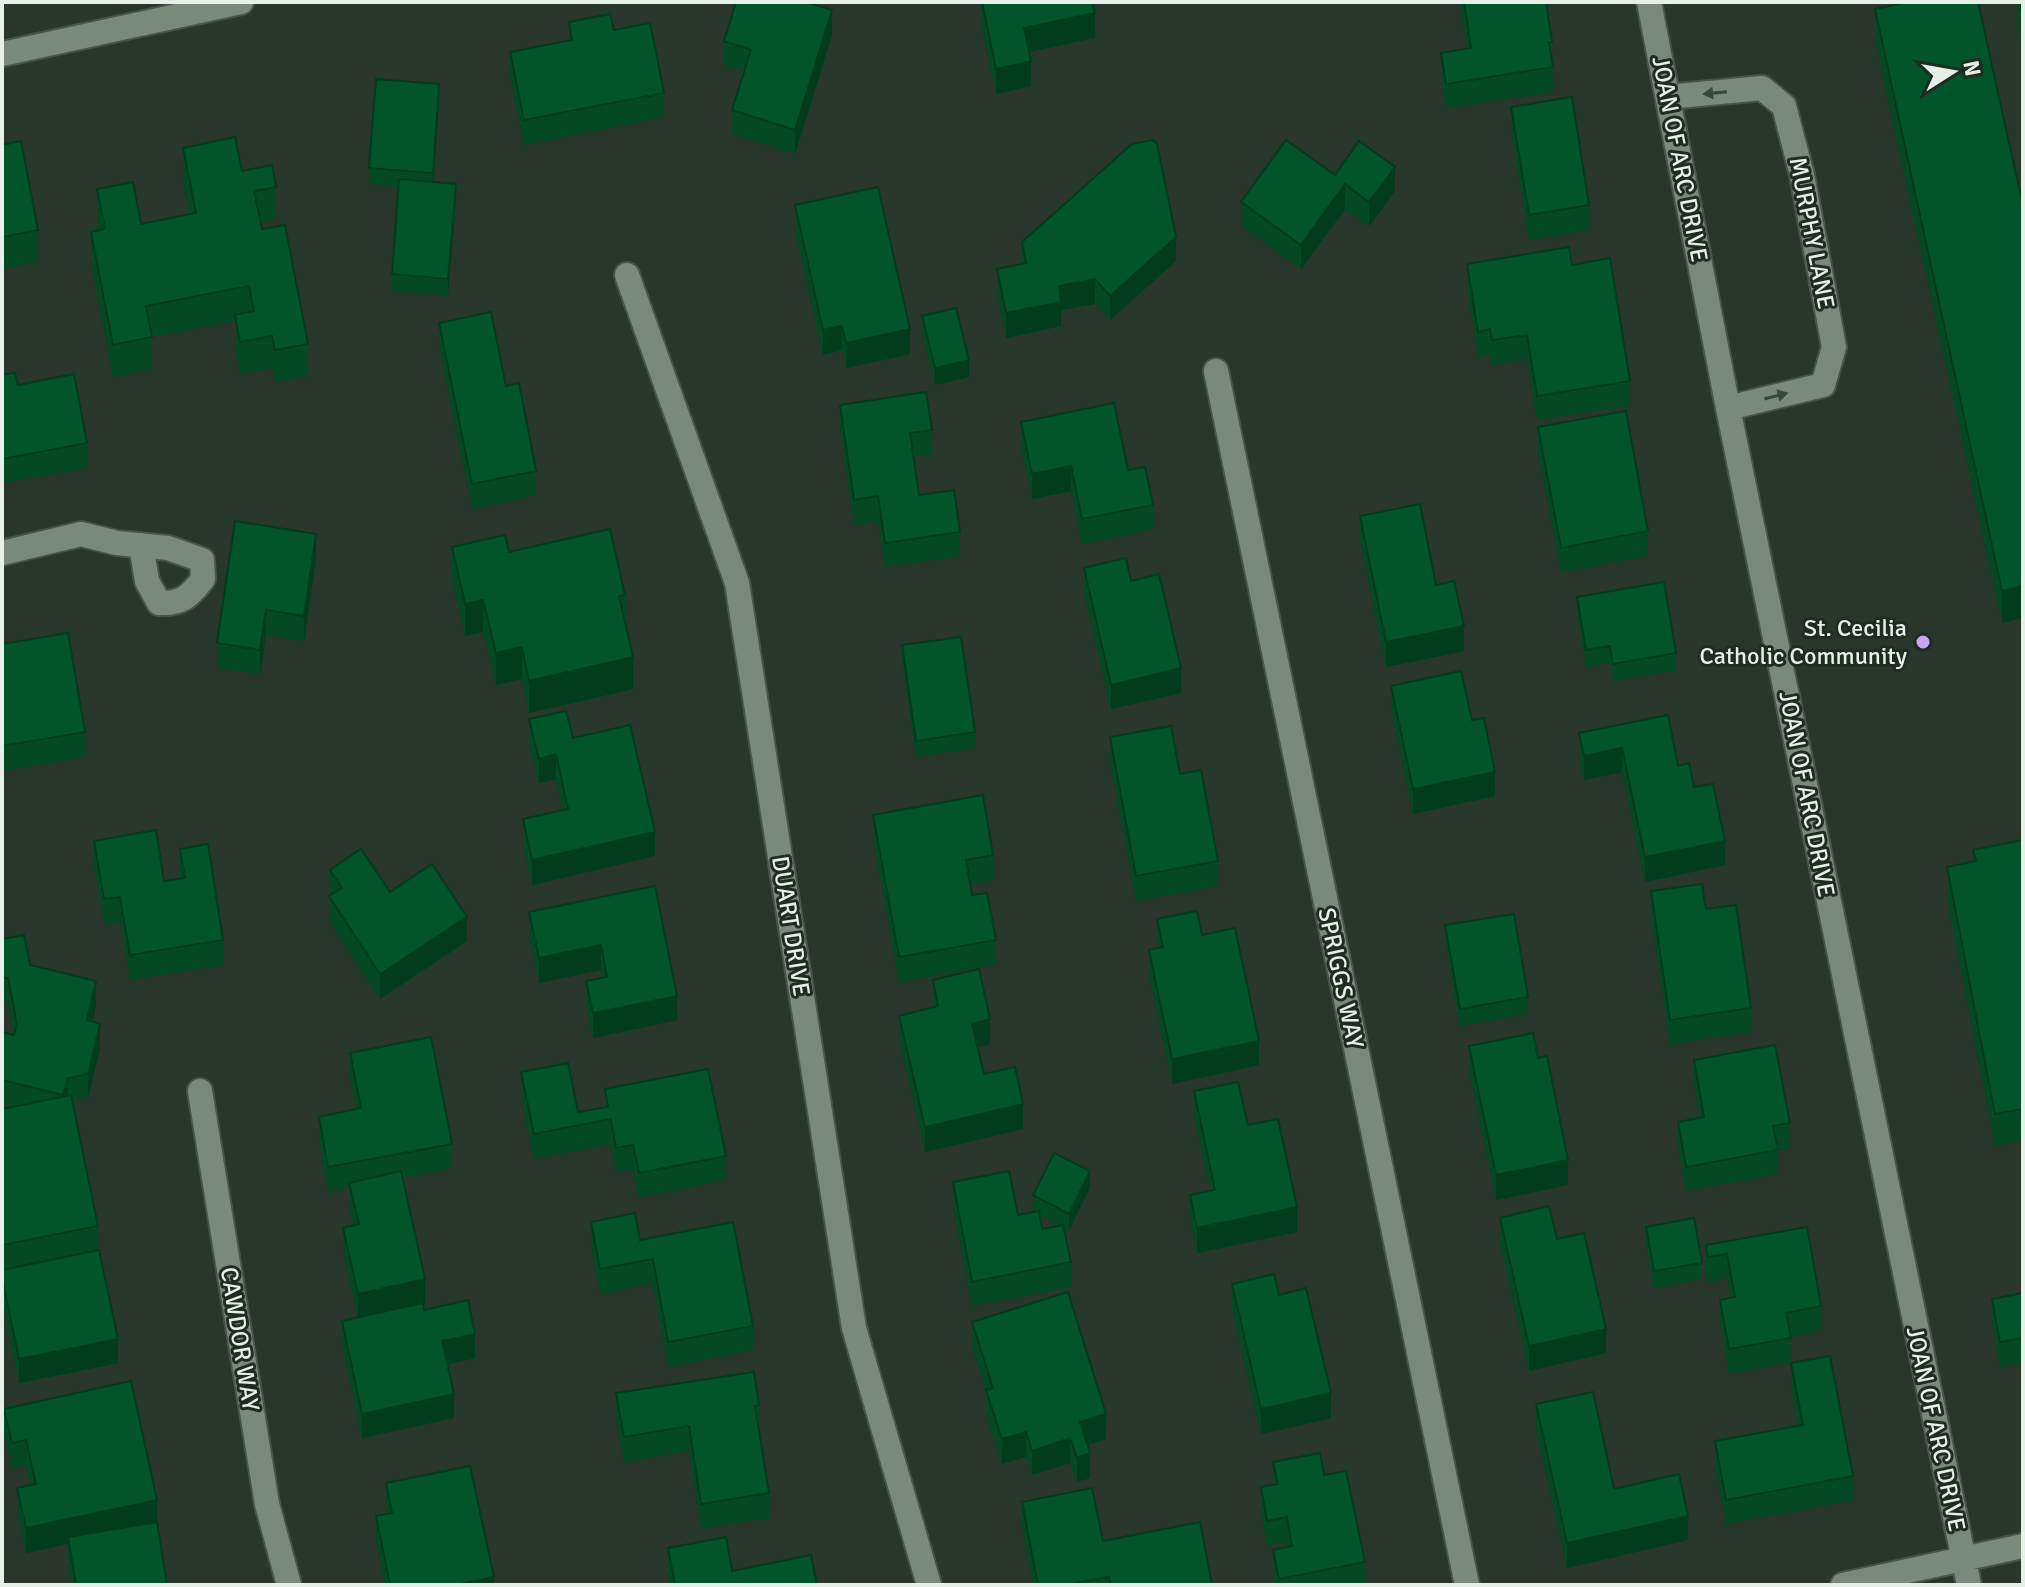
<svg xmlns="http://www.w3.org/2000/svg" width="2025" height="1587" font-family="Signika,sans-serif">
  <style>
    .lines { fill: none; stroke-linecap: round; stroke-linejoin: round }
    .minor-casing { stroke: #48544b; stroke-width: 28 }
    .minor { stroke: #798a7d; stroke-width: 24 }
    .wall { fill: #024924; fill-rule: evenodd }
    .shaded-wall { fill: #013c1d }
    .building { fill: #02552a; stroke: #013c1d; stroke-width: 2 }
    .oneway { fill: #39483d }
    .poi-dot { fill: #c5a7f1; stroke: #1e2c22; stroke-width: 3 }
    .labels { text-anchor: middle; stroke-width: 6; stroke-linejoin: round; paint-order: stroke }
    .street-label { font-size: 24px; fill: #e6efe8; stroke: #1e2c22 }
    .poi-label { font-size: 24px; fill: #e6efe8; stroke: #1e2c22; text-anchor: end }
  </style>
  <rect width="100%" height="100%" fill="#28362b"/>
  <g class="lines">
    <g class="minor-casing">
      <path id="minor" d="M1649 2 1728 408 1969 1585
        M2 54 241 2
        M1668 97 1762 88 1784 106 1802 175 1834 347 1823 385 1728 408
        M627 275 737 583 854 1328 929 1585
        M1216 371 1467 1585
        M2 553 81 534 117 543 168 548 202 560 203 579C190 596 182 604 159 603L147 581 141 545
        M200 1091 267 1504 289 1585
        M1843 1585 2023 1546"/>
    </g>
    <use href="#minor" class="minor"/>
  </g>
  <path class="wall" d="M981 2 1095 38 1029 52 1031 86 996 94 981 24Z
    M1462 2H1546L1552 42 1553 92 1446 108 1441 78V53L1467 49 1462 19Z
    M2017 2H2023V51L2017 23Z
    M1875 9 2023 206V618L2002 623 1875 41Z
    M569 22 664 93V117L524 145 510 76V52L569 40Z
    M832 35 795 154 732 134V110L744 72 724 66V41Z
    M439 101 433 182 456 200 448 295 392 291V274L399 187 369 184V168Z
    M1511 107 1589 205V230L1529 240 1511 132Z
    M2 145 38 230V262L2 269Z
    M183 148 242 171 276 187V219L260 222 262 229 308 344V376L275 382 272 368 240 374 235 347V321L152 337V369L113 377 91 264V232L99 230 97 221V189L141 224 190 214 183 180Z
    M1335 175 1395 191 1369 226 1345 209 1301 269 1241 226V202Z
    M795 205 910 354 846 368 842 350 823 355 795 230Z
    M1022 242 1176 261 1110 320 1095 304 1061 310V326L1006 338 997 294V269L1022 264Z
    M1467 264 1572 265 1630 381V406L1537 420 1527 359 1492 365 1490 354 1478 356 1467 289Z
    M922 316 969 377 935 385 922 333Z
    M439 323 506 386 536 471V495L472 509 439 347Z
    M2 375 18 385 87 443V468L2 483Z
    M840 405 932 430V455L913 457 919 495 960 532V556L885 567 878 521 854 525 840 429Z
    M1021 422 1128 470 1153 505V529L1082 544 1071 491 1032 499 1021 446Z
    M1538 427 1648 531V556L1561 572 1538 452Z
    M1360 516 1436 585 1464 651 1386 667 1360 541Z
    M452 547 509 552 625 595V625L633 689 529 713 522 679 496 685 483 632 465 636 452 578Z
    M316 558 304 641 266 635 260 674 217 668V643Z
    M1084 568 1131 581 1181 693 1111 709 1084 593Z
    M1577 597 1676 653V670L1613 681 1610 663 1586 667 1577 614Z
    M2 644 85 732V757L2 771Z
    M902 645 975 732V748L916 757 902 662Z
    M1391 686 1472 720 1495 796 1413 814 1391 710Z
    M529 719 573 738 655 856 532 885 523 844V819L563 810 556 779 539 783 529 744Z
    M1579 733 1678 766 1725 865 1645 882 1622 772 1584 780 1579 758Z
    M1110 737 1180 774 1218 861V886L1136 901 1110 762Z
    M873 815 993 855V880L970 884 972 895 996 940V964L899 982 873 839Z
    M2023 840V1141L1995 1146 1947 899V867L1973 862V850Z
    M94 841 164 881 180 878V849L223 940V965L130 980 120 922 104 924 94 865Z
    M330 870 390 892 467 941 380 999 329 921V896L330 895Z
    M655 886 677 1020 593 1038 586 1006V981L603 978 601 970 539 983 529 937V912Z
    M1651 891 1706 909 1751 1008V1032L1670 1044 1651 916Z
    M1157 919 1259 1065 1172 1084 1149 975V950L1158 948Z
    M1445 925 1528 997V1014L1460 1026 1445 942Z
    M2 939 30 965 96 1006 92 1022 100 1048 88 1098 73 1101 98 1226V1250L118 1363 19 1383 2 1301V1109L11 1107 2 1105V1032L14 1035 8 1003 2 1001Z
    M933 980 990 1044 977 1047 984 1074 1023 1129 925 1152 899 1040V1016L933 1008Z
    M1469 1046 1568 1185 1496 1200 1469 1071Z
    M350 1053 452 1144V1168L402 1178 425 1303 423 1304 424 1310 475 1358 447 1364 454 1418 362 1438 342 1346V1321L358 1318 343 1252V1228L353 1225 349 1207V1188L328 1192 319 1141V1117L356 1109 350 1078Z
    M1694 1060 1790 1123V1148L1778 1150V1174L1686 1191 1678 1146V1122L1700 1118 1694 1085Z
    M521 1072 578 1112 605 1107V1089L726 1156V1180L639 1198 633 1169 616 1173 611 1144 534 1159 521 1097Z
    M1194 1091 1248 1125 1297 1232 1197 1253 1190 1220V1195L1210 1191 1194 1115Z
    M953 1182 1018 1215 1034 1212 1033 1195 1090 1188 1069 1230 1064 1228 1071 1262V1287L972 1306 953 1206ZM1039 1215 1060 1226 1042 1229Z
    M1500 1218 1557 1239 1606 1353 1529 1371 1500 1242Z
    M591 1222 640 1240 753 1326V1350L668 1367 653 1283 600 1294 591 1246Z
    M1646 1227 1702 1263V1279L1654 1288 1646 1244Z
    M1807 1227 1821 1306V1331L1790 1337 1791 1362 1729 1373 1720 1324V1300L1731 1298 1727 1278 1708 1282 1706 1270V1245Z
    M1232 1284 1279 1295 1331 1418 1261 1434 1232 1309Z
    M2023 1293V1363L2000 1367 1992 1324V1299Z
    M972 1322 1106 1439 1087 1445 1090 1478 1077 1482 1070 1463 1032 1475 1026 1457 1002 1464 986 1414V1390L972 1346Z
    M1791 1363 1853 1476V1500L1726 1524 1715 1466V1441L1798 1425 1791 1388Z
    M616 1393 759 1405V1429L769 1493V1518L701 1528 689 1451 624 1462 616 1418Z
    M1536 1404 1614 1489 1688 1540 1567 1568 1536 1429Z
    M4 1409 157 1522 167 1585H72L68 1562V1544L26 1553 17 1513V1488L31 1486 26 1465 12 1468 4 1434Z
    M1273 1462 1324 1475 1365 1562V1585H1275L1273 1574V1550L1288 1547 1287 1542 1267 1546 1261 1512V1487L1273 1485Z
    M386 1483 494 1585H385L376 1540V1516L387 1514 386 1508Z
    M1022 1502 1103 1541 1212 1585H1033L1022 1527Z
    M668 1548 732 1571 817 1585H670L668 1573Z"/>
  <path class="shaded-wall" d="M832 10V35L795 154V130Z
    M1095 13V38L1024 53V28Z
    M1031 61V86L996 94V69Z
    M439 84V101L433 190V173Z
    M1395 167V191L1369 226V202Z
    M456 184V200L448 295V279Z
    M1345 184V209L1301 269V245Z
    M1176 237V261L1110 320V296Z
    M1095 279V304L1061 310V326L1006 338V313L1059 286Z
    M842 326V350L823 355V330Z
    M910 329V354L846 368V343Z
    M969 360V377L935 385V368Z
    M1071 466V491L1032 499V474Z
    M316 534V558L304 641V616Z
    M2023 586V618L2002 623V591Z
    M483 600V632L465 636V604Z
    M266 610V635L260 674V650Z
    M1464 626V651L1386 667V642Z
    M522 647V679L496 685V653Z
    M633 657V689L529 713V681Z
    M1181 668V693L1111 709V685Z
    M1622 748V772L1584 780V756Z
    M556 754V779L539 783V759Z
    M1495 772V796L1413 814V789Z
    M655 832V856L532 885V860Z
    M1725 841V865L1645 882V857Z
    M467 917V941L380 999V974Z
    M601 945V970L539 983V958Z
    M96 981V1006L87 1045V1020Z
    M677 996V1020L593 1038V1013Z
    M990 1019V1044L972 1048V1024Z
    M100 1024V1048L88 1098V1074Z
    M1259 1041V1065L1172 1084V1059Z
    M68 1078V1102L63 1095Z
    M1023 1104V1129L925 1152V1127Z
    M1568 1160V1185L1496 1200V1175Z
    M1090 1171V1188L1069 1230V1214Z
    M1297 1207V1232L1197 1253V1228Z
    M425 1279V1303L358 1319V1294Z
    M1606 1329V1353L1529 1371V1346Z
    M475 1334V1358L442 1366V1341Z
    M118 1339V1363L19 1383V1359Z
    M1331 1393V1418L1261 1434V1409Z
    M454 1394V1418L362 1438V1414Z
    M1106 1414V1439L1080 1447V1422Z
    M1026 1432V1457L1002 1464V1439Z
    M1070 1438V1463L1032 1475V1451Z
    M1090 1453V1478L1077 1482V1458Z
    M157 1500V1524L68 1537V1544L26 1553V1528Z
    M1688 1516V1540L1567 1568V1543Z
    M494 1577V1585H455Z"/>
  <path class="building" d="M736 2H805L832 10 795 130 732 110 751 50 724 41Z
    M982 2H1092L1095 13 1024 28 1031 61 996 69Z
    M1464 2H1546L1552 42H1549L1553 67 1446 84 1441 53 1471 48Z
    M1908 2H1978L2023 206V586L2002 591 1875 9Z
    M2019 2H2023V19Z
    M610 14 614 30 650 23 664 93 524 120 510 52 572 40 569 22Z
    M376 79 439 84 433 173 369 168Z
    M1572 97 1589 205 1529 215 1511 107Z
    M235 137 242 171 272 165 276 187 254 191 262 229 285 225 308 344 275 350 272 336 240 342 235 315 254 311 249 286 146 306 152 337 113 345 91 232 105 229 97 189 133 182 141 224 196 213 183 148Z
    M1153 140 1157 144 1176 237 1110 296 1095 279 1059 286 1061 302 1006 313 997 269 1026 263 1022 242 1132 144Z
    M1286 140 1335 175 1359 141 1395 167 1369 202 1345 184 1301 245 1241 202Z
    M21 141 38 230 2 237V145Z
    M399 179 456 184 448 279 392 274Z
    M878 187 910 329 846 343 842 326 823 330 795 205Z
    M1569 247 1572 265 1610 258 1630 381 1537 396 1527 335 1492 340 1490 329 1478 332 1467 264Z
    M956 308 969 360 935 368 922 316Z
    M491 312 506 386 519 383 536 471 472 484 439 323Z
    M15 373 18 385 74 374 87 443 2 459V375Z
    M926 392 932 430 910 433 919 495 954 490 960 532 885 543 878 496 854 500 840 405Z
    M1114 403 1128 470 1145 467 1153 505 1082 519 1071 466 1032 474 1021 422Z
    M1626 411 1648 531 1561 548 1538 427Z
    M1420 504 1436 585 1454 581 1464 626 1386 642 1360 516Z
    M235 521 316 534 304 616 266 610 260 650 217 643Z
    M610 529 625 595 619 596 633 657 529 681 522 647 496 653 483 600 465 604 452 547 505 535 509 552Z
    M1126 558 1131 581 1159 574 1181 668 1111 685 1084 568Z
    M1664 582 1676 653 1613 664 1610 646 1586 650 1577 597Z
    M68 633 85 732 2 746V644Z
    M961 637 975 732 916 741 902 645Z
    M1461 671 1472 720 1484 718 1495 772 1413 789 1391 686Z
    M566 711 573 738 630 725 655 832 532 860 523 819 568 809 556 754 539 759 529 719Z
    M1668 715 1678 766 1689 763 1694 787 1713 784 1725 841 1645 857 1622 748 1584 756 1579 733Z
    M1171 726 1180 774 1201 770 1218 861 1136 876 1110 737Z
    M983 795 993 855 966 860 972 895 987 893 996 940 899 957 873 815Z
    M156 830 164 881 185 878 180 849 208 844 223 940 130 955 120 897 104 899 94 841Z
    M2023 840V1109L1995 1114 1947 867 1976 861 1973 850Z
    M361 849 390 892 432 864 467 917 380 974 329 896 342 888 330 870Z
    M1702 884 1706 909 1736 905 1751 1008 1670 1020 1651 891Z
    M655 886 677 996 593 1013 586 981 607 977 601 945 539 958 529 912Z
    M1197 911 1202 935 1235 928 1259 1041 1172 1059 1149 950 1163 947 1157 919Z
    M1514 914 1528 997 1460 1009 1445 925Z
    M24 935 30 965 96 981 87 1020 100 1024 88 1074 68 1078 63 1095 2 1080V1032L14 1035 17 1024 8 978 2 977V939Z
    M979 969 990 1019 972 1024 984 1074 1015 1067 1023 1104 925 1127 899 1016 938 1006 933 980Z
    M1533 1033 1538 1058 1547 1056 1568 1160 1496 1175 1469 1046Z
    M431 1037 452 1144 328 1167 319 1117 361 1108 350 1053Z
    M1775 1045 1790 1123 1773 1126 1778 1150 1686 1167 1678 1122 1704 1117 1694 1060Z
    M568 1063 578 1112 608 1107 605 1089 708 1069 726 1156 639 1173 633 1145 616 1148 611 1119 534 1134 521 1072Z
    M1238 1082 1248 1125 1278 1119 1297 1207 1197 1228 1190 1195 1215 1190 1194 1091Z
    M71 1095 98 1226 2 1245V1109Z
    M1054 1153 1090 1171 1069 1214 1033 1195Z
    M401 1171 425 1279 358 1294 343 1228 359 1224 349 1183Z
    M1009 1171 1018 1215 1039 1211 1042 1229 1063 1225 1071 1262 972 1282 953 1182Z
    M1549 1206 1557 1239 1584 1233 1606 1329 1529 1346 1500 1218Z
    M635 1213 640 1240 733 1222 753 1326 668 1342 653 1259 600 1269 591 1222Z
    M1694 1218 1702 1263 1654 1271 1646 1227Z
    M1807 1227 1821 1306 1786 1313 1791 1338 1729 1349 1720 1300 1735 1297 1727 1254 1708 1257 1706 1245Z
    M99 1250 118 1339 19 1359 2 1277V1270Z
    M1274 1274 1279 1295 1306 1288 1331 1393 1261 1409 1232 1284Z
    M1068 1292 1106 1414 1080 1422 1090 1453 1077 1458 1070 1438 1032 1451 1026 1432 1002 1439 986 1390 993 1388 972 1322Z
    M2023 1293V1338L2000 1342 1992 1299Z
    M468 1300 475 1334 442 1341 454 1394 362 1414 342 1321 423 1303 424 1310Z
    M1830 1356 1853 1476 1726 1500 1715 1441 1803 1425 1791 1363Z
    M754 1372 759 1405 755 1406 769 1493 701 1504 689 1426 624 1437 616 1393Z
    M131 1381 157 1500 26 1528 17 1488 36 1484 26 1440 12 1443 4 1409Z
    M1593 1392 1614 1489 1679 1474 1688 1516 1567 1543 1536 1404Z
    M1320 1453 1324 1475 1346 1471 1365 1562 1279 1579 1273 1550 1292 1546 1287 1517 1267 1521 1261 1487 1278 1484 1273 1462Z
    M470 1466 494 1577 455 1585H390L376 1516 392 1513 386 1483Z
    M1092 1488 1103 1541 1200 1522 1212 1585H1111L1109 1577 1066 1585H1038L1022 1502Z
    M157 1522 167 1585H76L68 1537Z
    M726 1537 732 1571 811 1555 817 1585H675L668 1548Z"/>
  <defs><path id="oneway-solid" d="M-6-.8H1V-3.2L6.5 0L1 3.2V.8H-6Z" transform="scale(2)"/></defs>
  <g class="oneway">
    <use href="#oneway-solid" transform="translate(1715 93) rotate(174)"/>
    <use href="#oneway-solid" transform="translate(1776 396) rotate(-14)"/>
  </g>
  <circle class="poi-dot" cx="1923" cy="642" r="8"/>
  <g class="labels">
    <g class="street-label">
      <text transform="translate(1680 159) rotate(79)" y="8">JOAN OF ARC DRIVE</text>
      <text transform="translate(1812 233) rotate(79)" y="8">MURPHY LANE</text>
      <text transform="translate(1807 794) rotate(79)" y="8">JOAN OF ARC DRIVE</text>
      <text transform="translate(791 926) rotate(81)" y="8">DUART DRIVE</text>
      <text transform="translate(1341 978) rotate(78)" y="8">SPRIGGS WAY</text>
      <text transform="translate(240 1339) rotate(81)" y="8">CAWDOR WAY</text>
      <text transform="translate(1936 1429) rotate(78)" y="8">JOAN OF ARC DRIVE</text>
    </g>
    <g class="poi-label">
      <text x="1907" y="636">St. Cecilia<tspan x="1907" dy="28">Catholic Community</tspan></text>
    </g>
  </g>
  <rect width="2025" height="1587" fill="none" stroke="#e6efe8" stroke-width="8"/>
  <g transform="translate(1953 72) rotate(79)" stroke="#1e2c22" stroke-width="6" paint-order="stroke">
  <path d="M0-6L14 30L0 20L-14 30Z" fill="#e6efe8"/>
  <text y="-12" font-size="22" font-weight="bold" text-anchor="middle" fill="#e6efe8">N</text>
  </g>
</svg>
